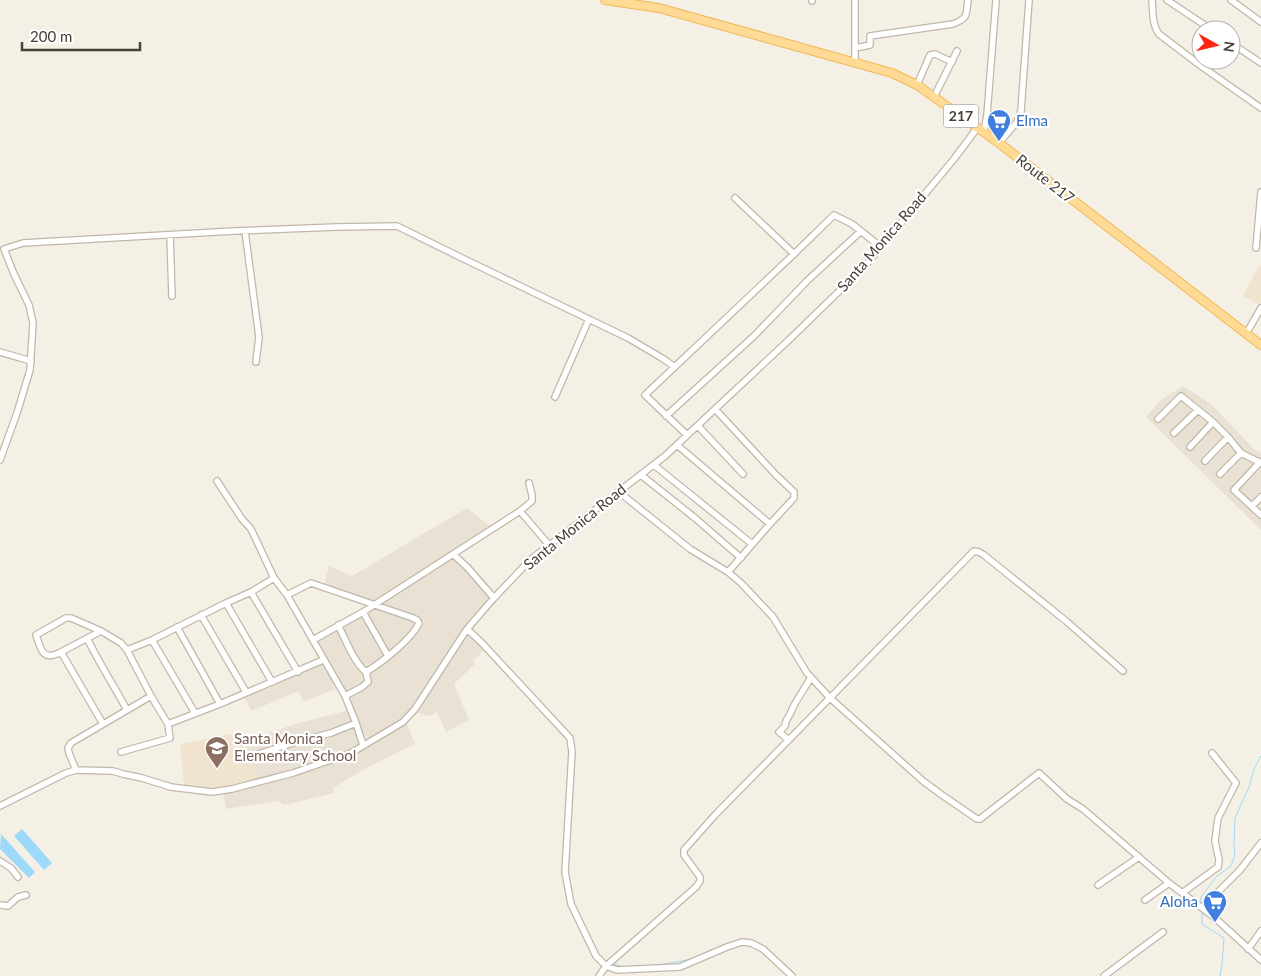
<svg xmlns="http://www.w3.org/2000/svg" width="1261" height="976" font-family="Lato,sans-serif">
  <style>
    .residential { fill: #e9e1d4 }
    .education { fill: #f0e4cf }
    .water { fill: #9dd9f8 }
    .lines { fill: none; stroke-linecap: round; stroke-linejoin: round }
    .stream { stroke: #9dd9f8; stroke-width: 1 }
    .minor-casing { stroke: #c1b7a8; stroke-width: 8 }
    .major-casing { stroke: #f0b859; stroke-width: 10 }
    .minor { stroke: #fff; stroke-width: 5.5 }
    .major { stroke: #ffda95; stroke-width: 8 }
    .labels { text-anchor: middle; stroke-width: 4.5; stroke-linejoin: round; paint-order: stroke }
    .shield { fill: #fff; stroke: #807972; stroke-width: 1 }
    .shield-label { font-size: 14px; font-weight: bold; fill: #494035 }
    .shop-label { font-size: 15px; fill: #366cbe; stroke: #fff; text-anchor: start }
    .street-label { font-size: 15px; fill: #494035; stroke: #fff }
    .education-label { font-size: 15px; fill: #785e54; stroke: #fff; text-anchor: start }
  </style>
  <rect width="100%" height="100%" fill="#f5f0e6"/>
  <path class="residential" d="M1183 386 1211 404 1253 448 1261 453V530L1146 417 1161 400Z
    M467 508 491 527 373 603 324 585 329 566 352 576Z
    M454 557 492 596 417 703 403 718 368 741 357 723 347 697 369 682 373 670 400 649 424 623V621L380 604 448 559Z
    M374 607 417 623 413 630 387 654 365 613Z
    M361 616 386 656 366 670 340 627Z
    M338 629 366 681 346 694 315 641Z
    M467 631 485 649 473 661 475 664 454 684 469 720 446 732 437 712 429 716 416 712Z
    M324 662 335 689 304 702 299 691 251 711 244 695Z
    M349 710 362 745 285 774 257 780 243 742 295 724Z
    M406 722 415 744 368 767 333 788 334 793 284 805 277 801 226 809 223 793 303 773 353 754Z"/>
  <path class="education" d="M1259 265 1261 266V306L1243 296Z
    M240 732 243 745 257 780 223 788 184 786 180 744Z"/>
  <path class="water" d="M22 829 52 863 44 870 14 836Z
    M1 834 35 872 29 878 0 849Z"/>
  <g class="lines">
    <path class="stream" d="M573 900 576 908
      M1201 904V897L1216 877 1231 866 1235 854 1234 845 1235 818 1249 787 1254 769 1261 756
      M1202 910V924L1224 938 1222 965 1220 976
      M586 929 599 955 606 961
      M612 964 625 967
      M642 966 660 965 692 959"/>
    <g class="minor-casing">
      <path id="minor" d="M855 0V62
        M1152 0C1153 11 1152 25 1159 34L1201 66 1261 108
        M1167 0 1212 30
        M1231 0 1261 22
        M812 1V0
        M1231 43 1261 63
        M855 48 870 45V36L953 24C968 18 966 16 968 0
        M917 85 930 55 935 54 952 62
        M934 97 957 51
        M984 132 987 115 996 0
        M999 143 1017 122 1021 111 1029 0
        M735 198 794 254
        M245 231 259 337 256 362
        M170 235 172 296
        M1256 248 1261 192
        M1246 334 1261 308
        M0 352 31 361
        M555 397 589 319
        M715 409 776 475 794 492V498L770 524 728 572
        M666 416 754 336 808 280 861 231
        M1158 419 1181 396 1213 422 1228 437 1241 453 1261 463
        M698 426 743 474
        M1174 433 1198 410
        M687 435 645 395 794 254 834 215 852 224 881 247
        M677 445 770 524
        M1190 447 1213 422
        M0 460 17 413 30 370 33 323 29 305 14 274 4 249 23 243 234 231 336 227 397 226 462 258 628 338 662 358 675 367
        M1205 461 1228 437
        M1260 462 1234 490 1261 515
        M654 465 752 544
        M1220 474 1241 453
        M641 475 695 518 741 558
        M217 481 242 519 251 529 274 578 287 595 345 696 356 723 363 745
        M619 492 690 549 728 572 741 583 773 617 807 673 830 698 923 781 942 795 977 819H980L1039 773 1067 799 1083 809 1169 883 1214 917 1261 960
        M1252 506 1261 497
        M520 511 549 545
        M454 555 467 567 494 598
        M251 592 298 672
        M287 595 311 583 413 618 417 620 419 623C412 639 381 663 366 672L368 682 362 687 345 696
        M226 603 272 682
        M363 612 388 656
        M201 615 246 692
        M338 625C346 640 353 661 366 672
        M177 627 220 704
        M467 629 481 642 570 738 572 752 565 872 571 904 596 956 606 966 617 970 680 967 727 947 742 942 751 943 763 949 792 976
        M101 631 61 652 103 724
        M87 638C99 663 114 686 127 710
        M152 640 195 713
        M313 640 363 612 520 511 532 501V495L529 483
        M61 652C42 662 41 649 36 635L66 618H71L101 631 121 643 127 650
        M168 724 220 704 323 660
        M789 740 779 732 785 726C785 720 789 717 791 712 796 699 805 689 811 677
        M121 752 170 738 168 724 151 696
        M249 757 296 742 331 733 356 723
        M76 770 69 753 68 748 71 743 151 696 127 650 152 640 226 603 251 592 274 578
        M0 806 66 773 76 770 113 771 123 774 142 778 171 787 212 792 232 789 293 773 351 753 403 722 415 709 467 629 494 598 530 560 665 456 792 337 865 266 954 159 978 127
        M0 861 11 868 18 877
        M1098 885 1139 857
        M1182 893 1218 867 1219 860 1215 841 1218 818 1236 783 1212 753
        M1145 900 1169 883
        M0 905 8 906 18 897 26 895
        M1214 917 1222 904 1216 896V894L1240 870 1261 843
        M1248 949 1261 931
        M599 976 606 966 696 887 700 881V877L684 855V850L715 815 974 551 979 552 984 555 1066 621 1123 671
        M1104 976 1163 932"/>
    </g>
    <g class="major-casing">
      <path id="major" d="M605 0 659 8 892 73 917 85 999 143 1261 345"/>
    </g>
    <use href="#minor" class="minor"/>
    <use href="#major" class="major"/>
  </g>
  <defs>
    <g id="supermarket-pin" transform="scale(1.25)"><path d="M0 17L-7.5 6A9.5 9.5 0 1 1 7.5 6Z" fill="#3f7fe0" stroke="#fff"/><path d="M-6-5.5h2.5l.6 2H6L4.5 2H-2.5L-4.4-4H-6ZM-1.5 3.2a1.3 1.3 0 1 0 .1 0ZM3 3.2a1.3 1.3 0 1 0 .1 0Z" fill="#fff"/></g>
    <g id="school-pin" transform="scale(1.25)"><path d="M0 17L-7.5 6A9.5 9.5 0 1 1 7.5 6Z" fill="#8d6e63" stroke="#fff"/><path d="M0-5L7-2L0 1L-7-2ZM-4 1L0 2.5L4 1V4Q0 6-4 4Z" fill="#fff"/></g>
  </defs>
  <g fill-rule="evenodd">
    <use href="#supermarket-pin" x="999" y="121"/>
    <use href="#school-pin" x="217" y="748"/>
    <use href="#supermarket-pin" x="1215" y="902"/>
  </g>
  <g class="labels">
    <rect class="shield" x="943.5" y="104.5" width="35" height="23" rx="4"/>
    <g class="shield-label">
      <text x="961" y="121">217</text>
    </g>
    <g class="shop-label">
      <text x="1016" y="126">Elma</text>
      <text x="1198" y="907" text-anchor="end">Aloha</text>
    </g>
    <g class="street-label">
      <text transform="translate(1045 179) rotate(38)" y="5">Route 217</text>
      <text transform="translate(882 242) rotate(-49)" y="5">Santa Monica Road</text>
      <text transform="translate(575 527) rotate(-39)" y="5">Santa Monica Road</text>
    </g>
    <g class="education-label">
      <text x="234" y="744">Santa Monica<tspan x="234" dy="17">Elementary School</tspan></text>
    </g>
  </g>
  <g transform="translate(1216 45) rotate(98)"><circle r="24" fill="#ffffff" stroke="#b6b3ae"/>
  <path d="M0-4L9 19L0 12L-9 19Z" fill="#ff2713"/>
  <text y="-8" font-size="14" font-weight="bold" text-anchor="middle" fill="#494035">N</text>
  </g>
  <path d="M22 42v8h118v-8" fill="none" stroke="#494035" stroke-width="2.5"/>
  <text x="30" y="42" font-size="15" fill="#494035" stroke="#ffffff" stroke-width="4" paint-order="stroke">200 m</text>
</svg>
